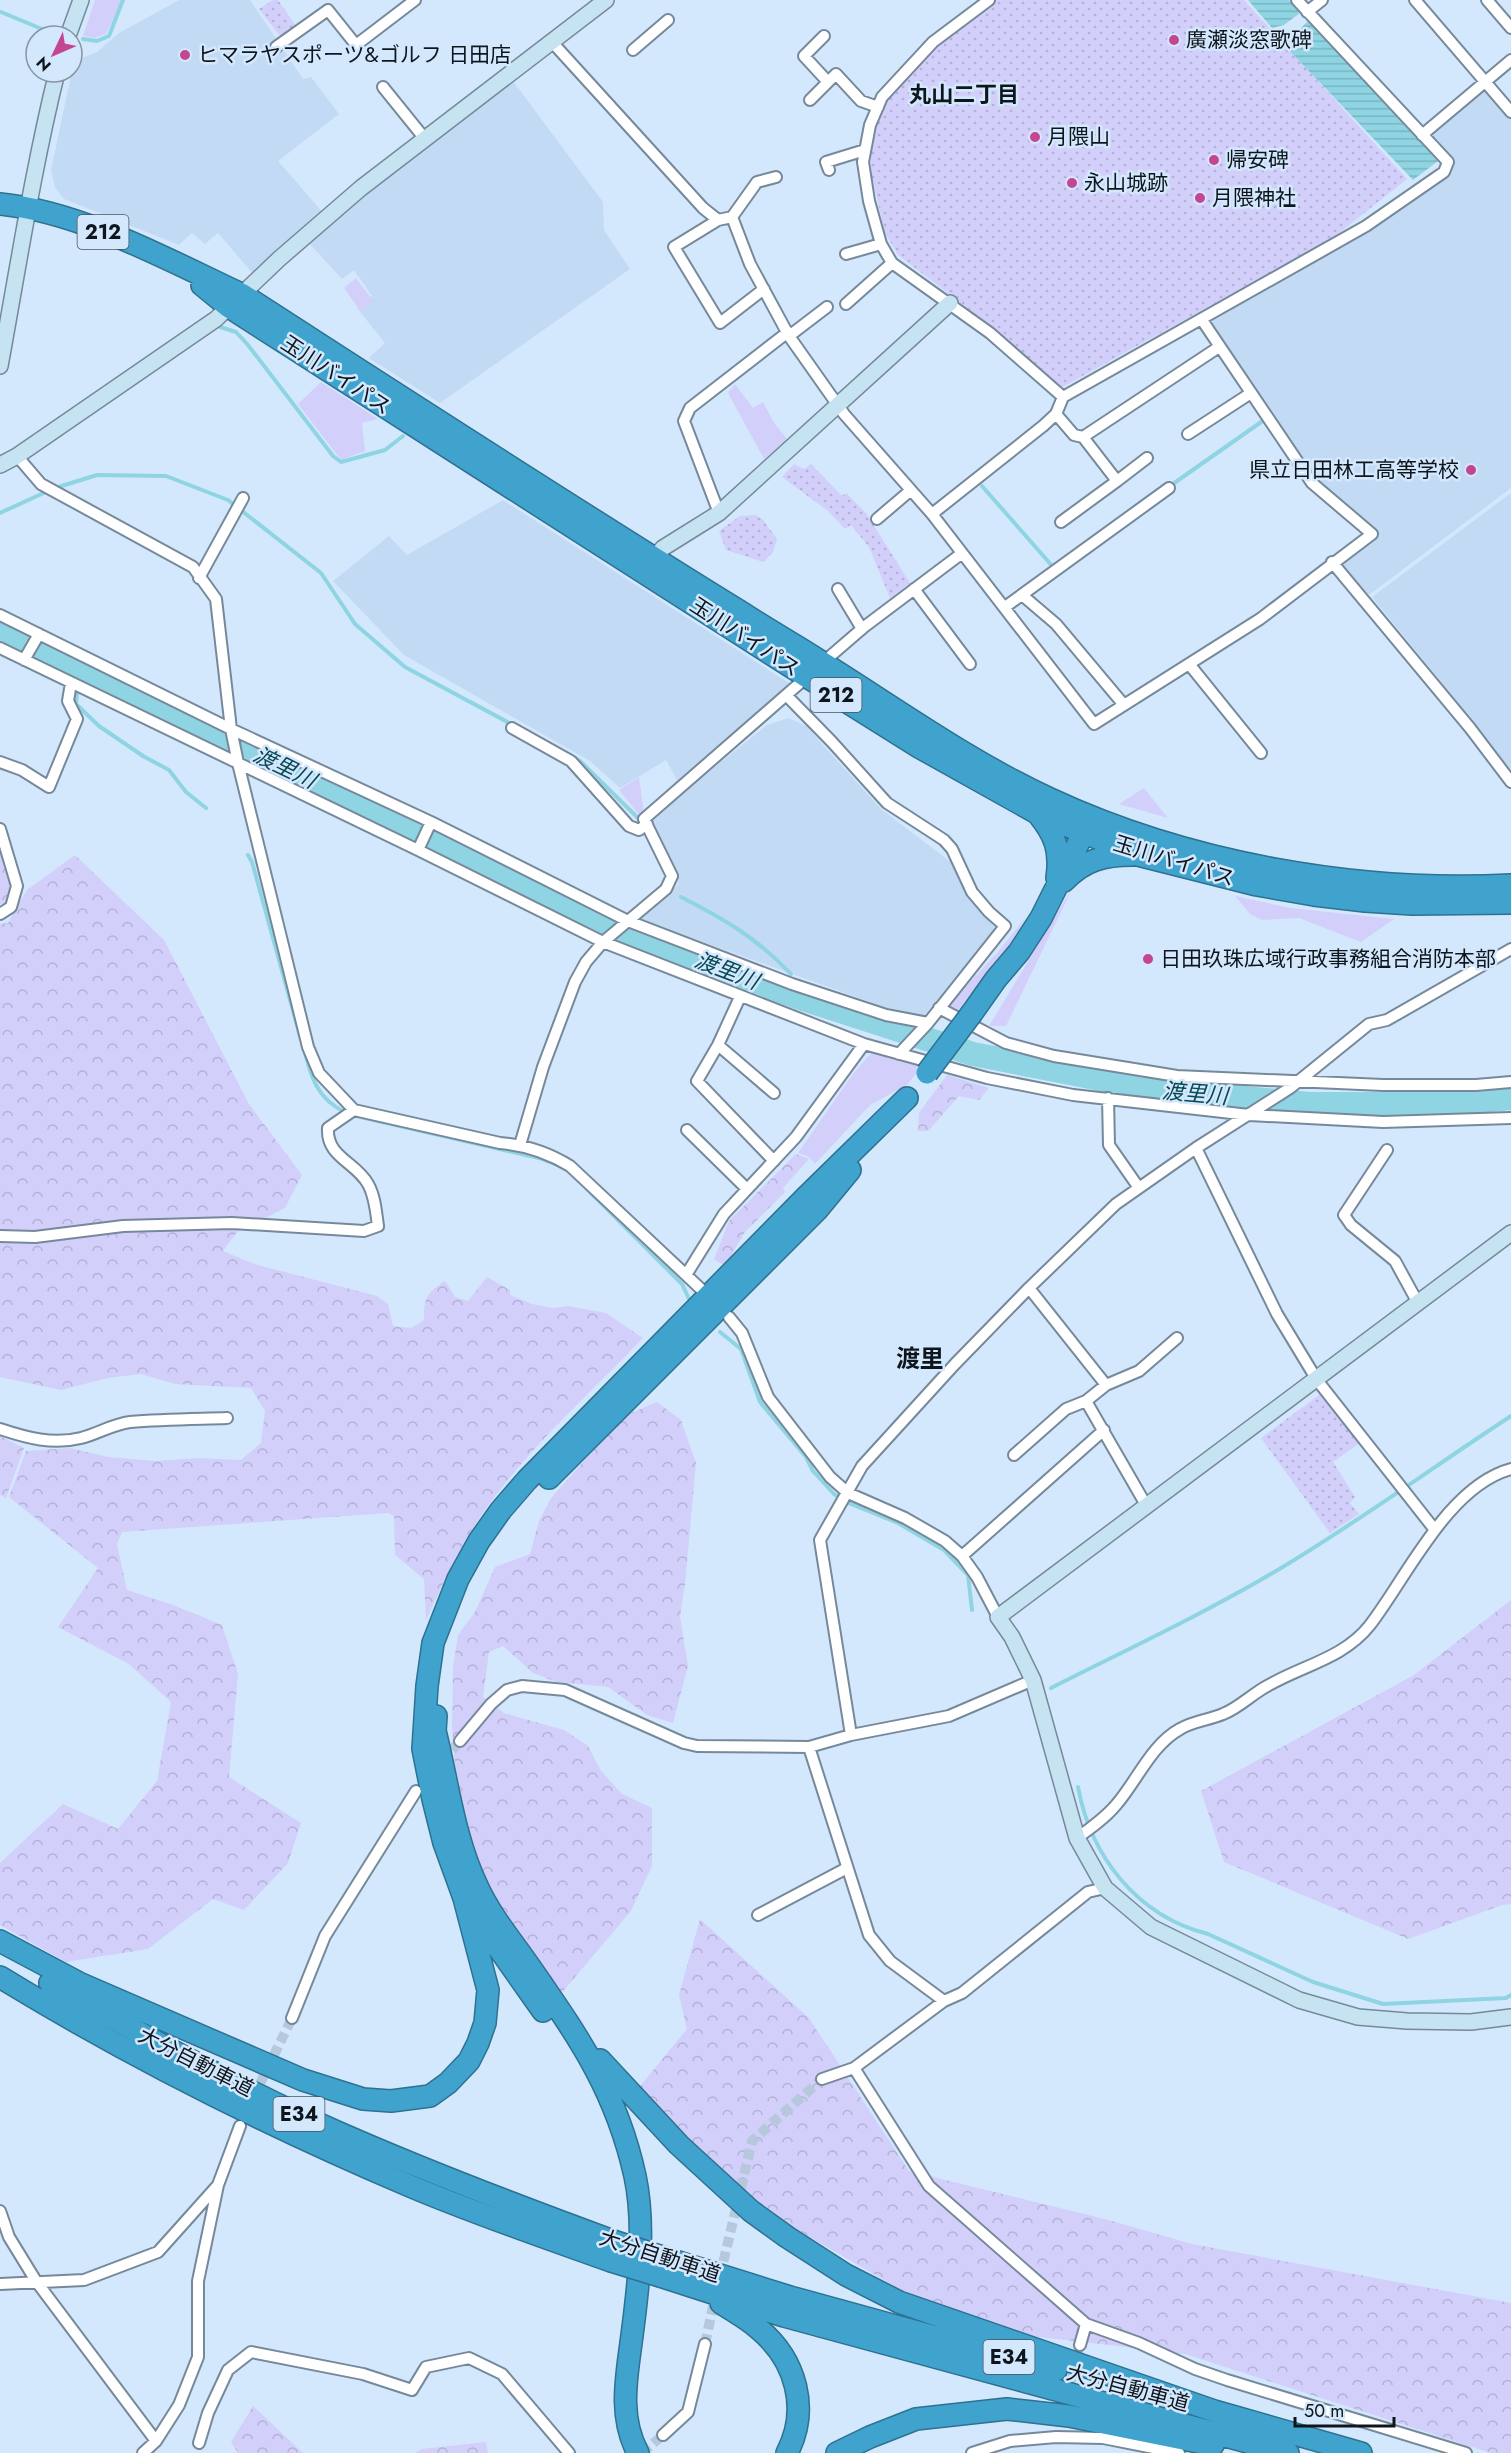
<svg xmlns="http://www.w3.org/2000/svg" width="1511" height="2453" font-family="Jost,'Noto Sans JP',sans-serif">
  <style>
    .built { fill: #c2daf4 }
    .grass { fill: #d2cffb }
    .forest { fill: url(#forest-crowns) }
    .park { fill: url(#park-dots) }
    .water { fill: url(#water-rules) }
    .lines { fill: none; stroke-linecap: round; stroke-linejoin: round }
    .stream { stroke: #8fd4e2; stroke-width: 4 }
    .river { stroke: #8fd4e2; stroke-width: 24 }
    .street-tunnel { stroke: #b6c8db; stroke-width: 10; stroke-dasharray: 10 5; stroke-linecap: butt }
    .street-casing { stroke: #76899b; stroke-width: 14 }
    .secondary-casing { stroke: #76899b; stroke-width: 18 }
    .highway-casing { stroke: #2e7190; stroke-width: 24 }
    .street { stroke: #fff; stroke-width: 10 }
    .secondary { stroke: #c5e3f0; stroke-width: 15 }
    .highway { stroke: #3fa3ce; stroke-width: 21 }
    .highway-bridge-casing { stroke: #2e7190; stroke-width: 24; stroke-linecap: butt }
    .highway-bridge { stroke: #3fa3ce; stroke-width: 21 }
    .poi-dot { fill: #c44592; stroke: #d4e8fd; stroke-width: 2 }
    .labels { text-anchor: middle; stroke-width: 5; stroke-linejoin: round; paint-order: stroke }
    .shield { fill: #d4e8fd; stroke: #495460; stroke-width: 1.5 }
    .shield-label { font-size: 20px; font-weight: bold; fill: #0e151c }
    .poi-label { font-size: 21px; fill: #0e151c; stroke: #d4e8fd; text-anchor: start }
    .street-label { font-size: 21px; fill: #0e151c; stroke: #d4e8fd }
    .neighbourhood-label { font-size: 22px; font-weight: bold; fill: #0e151c; stroke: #d4e8fd }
    .water-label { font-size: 22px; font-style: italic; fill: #084952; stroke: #d4e8fd }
    .quarter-label { font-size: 24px; font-weight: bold; fill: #0e151c; stroke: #d4e8fd }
  </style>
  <defs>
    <pattern id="forest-crowns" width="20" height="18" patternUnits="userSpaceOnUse" patternTransform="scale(1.5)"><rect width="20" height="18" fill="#d2cffb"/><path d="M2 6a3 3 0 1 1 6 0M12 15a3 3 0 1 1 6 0" fill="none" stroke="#b3b1d7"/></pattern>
    <pattern id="park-dots" width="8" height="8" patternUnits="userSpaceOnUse" patternTransform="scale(1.5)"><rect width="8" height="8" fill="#d2cffb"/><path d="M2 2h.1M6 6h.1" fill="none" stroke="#b3b1d7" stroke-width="1.8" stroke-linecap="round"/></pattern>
    <pattern id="water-rules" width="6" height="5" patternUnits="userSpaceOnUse" patternTransform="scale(1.5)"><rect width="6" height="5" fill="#8fd4e2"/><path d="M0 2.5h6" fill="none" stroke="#7ab5c1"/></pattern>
  </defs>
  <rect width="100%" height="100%" fill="#d4e8fd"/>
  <path class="built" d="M179 0H250L303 79 311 77 339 114 278 161 325 215 254 275 218 233 205 244 192 233 179 245 64 199 55 187 51 170 74 61 97 52 119 33Z
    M510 77 603 202 604 230 630 269 440 403 369 358 385 343 357 308 372 296 354 270 342 279 307 241 350 208 362 192Z
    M1484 87 1511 119V488L1369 595 1341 565 1376 535 1315 480 1208 323 1368 231 1447 177 1453 162 1427 136Z
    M1511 493V773L1468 715 1372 597Z
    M503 500 792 685 678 782 666 760 620 788 590 761 404 655 333 581 389 536 407 555Z
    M789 718 806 726 881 809 952 863 967 897 996 929 923 1017 887 1008 639 919 679 884 653 821 691 786 767 725Z"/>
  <path class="grass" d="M95 0H123L106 34 94 38 83 36Z
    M356 278 373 301 361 312 344 288Z
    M321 382 378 419 362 423 365 451 341 460 298 404Z
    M735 384 753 408 763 402 774 423 787 439 764 459 728 393Z
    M639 777 644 814 641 817 619 790Z
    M1144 788 1168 818 1119 804Z
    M1073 887 1006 1026H989Z
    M1235 896 1290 908 1394 919 1361 942 1299 918 1262 920 1250 914Z
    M1026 917 997 967 960 1015 950 1008 953 1000 997 953Z
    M872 1052 921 1067 907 1085 870 1105 815 1164 809 1157 798 1153 853 1074Z"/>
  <path class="forest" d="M0 847 11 879 8 903 0 904Z
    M75 855 164 940 249 1104 302 1175 285 1208 237 1232 223 1251 254 1264 377 1296 388 1304 393 1326 411 1328 424 1320C424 1297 426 1294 445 1281L455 1297 468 1301 487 1277 510 1290V1295L532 1304 553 1308 568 1306 606 1313 643 1338C590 1394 532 1444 487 1507 462 1541 444 1582 426 1620L424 1579 395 1555 394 1516 388 1513 122 1532 117 1544 127 1590 173 1605 222 1625 238 1674 229 1777 301 1823 288 1863 244 1910 213 1899 148 1949 66 1962 0 1925V1863L63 1804 118 1829 157 1781 171 1702 129 1664 58 1627 98 1568 9 1497 26 1451 70 1448 108 1457 156 1461 197 1458 241 1460 261 1443 265 1411 251 1388 175 1384 141 1374 108 1378 61 1390 0 1377V924L8 923 27 890Z
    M947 1075 989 1088 979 1100 959 1096 928 1131H918L919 1113Z
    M796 1154 809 1159 783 1188 785 1192 745 1232 725 1266 714 1259 729 1221Z
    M657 1402 681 1420 696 1463 685 1584 680 1617 688 1666 673 1723 647 1715 608 1687 557 1682 533 1673 503 1646 489 1652 483 1697 504 1713 564 1730 588 1746 601 1771 622 1794 652 1808V1866L631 1911 559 1996 482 1886 459 1821 452 1727 453 1667 458 1635 475 1612 495 1567 530 1554 539 1521 551 1498 624 1416Z
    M0 1436 24 1448 6 1498 0 1495Z
    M1511 1600V1904L1502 1905 1408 1939 1224 1862 1201 1791 1414 1675Z
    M700 1919 809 2018 909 2171 1105 2219 1192 2244 1511 2303V2453H1491L1185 2354 1013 2334 915 2298 761 2209 637 2090 687 2029 679 1995Z
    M253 2406 303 2453H238L231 2442Z
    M486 2442 488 2453H416L422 2449Z"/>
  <path class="park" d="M273 0H278L298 29 283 40 259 9Z
    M995 0H1244L1407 179 1333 238 1059 389 995 329 898 255 885 233 870 169 872 142 881 109 904 81 942 43Z
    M794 464 804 469 811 464 842 496 846 493 866 513 910 583 890 598 869 547 851 525 845 529 828 511 782 477Z
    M756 515 763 520 777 539 773 552 763 562 726 550 719 531 740 516Z
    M1323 1392 1361 1442 1333 1462 1355 1497 1350 1503 1359 1514 1330 1533 1261 1438Z"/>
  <path class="water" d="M1248 0H1289L1300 13 1284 25 1272 28Z
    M1308 21 1438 161 1413 180 1284 45Z"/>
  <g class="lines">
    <path class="stream" d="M1 12 54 34
      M83 39 97 41 109 36 123 0
      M220 327 236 332 248 345 333 456 341 462 385 450 403 436
      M982 486 1054 568
      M1170 486 1264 420
      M55 488 97 475 166 476 228 500 321 573 355 624 405 667 513 725
      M0 513 48 491
      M77 694 76 704 99 726 143 756 169 770 186 792 206 808
      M573 757 580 761 638 818
      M248 855 252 862 300 1036
      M681 897C724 919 757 938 791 974
      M304 1049C311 1077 317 1099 345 1112
      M352 1115 539 1158 560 1166
      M586 1188 682 1284 690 1301
      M720 1332 741 1349 760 1402 806 1457 813 1471 834 1494 851 1504 898 1523 944 1550 968 1575 972 1610
      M1051 1688C1126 1650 1203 1614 1276 1571 1357 1523 1433 1467 1511 1416
      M1078 1787C1091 1857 1137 1916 1208 1934L1313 1982 1383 2004 1506 1998 1511 1995"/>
    <path class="river" d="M0 629 626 932 800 998 973 1054 1157 1090 1310 1104H1453L1511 1098"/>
    <path class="street-tunnel" d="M442 1761 460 1741
      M254 2096 292 2018
      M720 2276 752 2141 822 2079
      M705 2344 715 2297
      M1067 2397 1080 2345
      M642 2453 663 2435"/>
    <g class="street-casing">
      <path id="street" d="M989 0 933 42 882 97 870 125 863 162 869 201 881 244 892 263 990 333 1063 397 1366 226 1444 172 1448 162 1297 0
        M1415 0 1511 112
        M1487 0 1511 28
        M1307 12 1322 0
        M824 36 804 56 828 82
        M552 42 703 208 718 220 732 217 750 264 789 336 844 414 932 514 1094 724 1260 619 1372 534 1312 483 1202 320
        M276 47 328 10 356 45 415 0
        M633 50 668 20
        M383 87 425 139
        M810 100 836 74 861 101 878 107
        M1422 135 1511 60
        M829 170 826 162 865 150
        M732 217 757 182 776 177
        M718 220 674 247 720 323 764 289
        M846 254 881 244
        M846 304 892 263
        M789 336 827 307
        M1056 414 1074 435 1083 437
        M1188 434 1251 393
        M17 456 41 484 193 567 216 599 231 729 238 763 308 1047 319 1073 354 1110 500 1143C525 1145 549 1153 570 1166L702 1290
        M1117 481 1147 458
        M719 513 684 421 690 408 788 332
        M932 514 1043 426 1056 414 1063 397
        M877 519 911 490
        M1061 522 1117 481 1083 437 1219 347
        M1332 562 1470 728 1511 782
        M199 578 243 498
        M838 589 862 629
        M914 589 970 664
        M1022 595 1056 624 1124 705
        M1005 607 1169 488
        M0 615 231 729 431 822 628 921 792 984 886 1015 928 1023
        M0 648 418 850 603 942 864 1044 987 1078 1073 1095 1249 1115 1383 1122 1511 1118
        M24 660 39 634
        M1189 664 1261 753
        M820 665 864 627 961 554
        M787 696 832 742 887 803 944 840 952 849 972 892 989 912 1005 926 928 1023 899 1054
        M512 728 571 761 629 826 639 830 647 824
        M0 762 22 770 49 787 77 719 68 701 71 683
        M0 829 17 886 11 907 0 914
        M418 850 431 822
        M740 997 718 1045 697 1081 774 1161
        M939 1008 1006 1043 1054 1056 1177 1076 1383 1085H1476L1511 1082
        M718 1045 774 1093
        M1108 1098 1109 1145 1139 1188
        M687 1130 747 1189
        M520 1145 543 1067 575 982 586 962 603 942 666 889 672 876 644 819 808 676
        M1196 1148 1277 1314 1317 1380 1435 1530
        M1387 1150 1344 1215 1351 1225 1395 1261 1418 1303
        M0 1236 35 1237 123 1226 232 1223 364 1231 378 1226C376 1212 375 1196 368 1184 356 1162 326 1157 328 1128L354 1110
        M686 1275 724 1214 796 1137 864 1044
        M1029 1288 1106 1385
        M729 1317 742 1333 768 1397 830 1477 848 1493 905 1518 945 1541 962 1556 977 1577 998 1617
        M1086 1401 1146 1505
        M0 1429C27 1438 53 1445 81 1438 97 1434 113 1424 130 1422 162 1419 195 1419 227 1418
        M1014 1455 1066 1409 1086 1401 1106 1385 1139 1371 1177 1338
        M962 1556 1104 1430
        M851 1735 820 1540 862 1466 955 1364 1029 1288 1116 1204 1196 1148 1290 1088 1369 1024 1387 1020 1511 949
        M460 1741 491 1704 507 1690 522 1686 565 1690 684 1743 697 1746 809 1747 851 1735 949 1716 1033 1680
        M809 1747 869 1935 890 1961 944 2001
        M1077 1838C1091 1828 1105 1818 1116 1805 1137 1781 1151 1745 1180 1729 1193 1721 1209 1720 1223 1714 1239 1708 1253 1693 1269 1685 1304 1665 1344 1658 1370 1625 1407 1577 1448 1486 1511 1469
        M758 1915 847 1868
        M292 2018 325 1936 416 1791
        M854 2068 929 2186 1086 2324 1139 2343 1195 2369 1227 2380 1466 2453
        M822 2079 854 2068 944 2001 962 1993 1088 1892 1105 1888
        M0 2211 9 2237 36 2281 156 2441
        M0 2284 84 2280 158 2252 218 2185
        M1080 2345 1086 2324
        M663 2435 688 2412 705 2344
        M199 2443 208 2413 228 2370 251 2352 363 2374 412 2390 426 2367 469 2358 502 2374 569 2453
        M143 2453 156 2441 179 2405 198 2357V2281L218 2185 240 2126
        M972 2453 1010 2441 1056 2437 1103 2438 1179 2453"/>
    </g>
    <g class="secondary-casing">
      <path id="secondary" d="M68 36 81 0
        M0 366C18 268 33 169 57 72
        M0 465 17 456 216 319 279 259 361 188 606 0
        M648 565 663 548 719 513 950 303
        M1511 1233 998 1617 1012 1637 1033 1680 1077 1838 1105 1888 1151 1927 1299 2000 1358 2017 1407 2021 1471 2022 1511 2017"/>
    </g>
    <g class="highway-casing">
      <path id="highway" d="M0 204C82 212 168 260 243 295 409 402 575 510 744 614 770 631 797 646 823 663 898 710 970 762 1050 799 1190 864 1358 893 1511 885
        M202 285 229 307 807 677 919 747 1037 813 1138 855 1257 885 1314 895 1365 901 1412 904 1511 903
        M1038 814C1055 835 1061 850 1057 878
        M1064 881C1084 860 1104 855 1133 855
        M972 1013 996 979 1019 952 1041 918 1090 820
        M549 1478 817 1210 850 1170
        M436 1716 435 1731C448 1783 454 1839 478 1888 491 1916 512 1941 530 1967 579 2038 616 2090 635 2176 646 2227 638 2291 631 2343 626 2380 619 2418 638 2453
        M478 1919 543 2011
        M0 1941 81 1984 303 2080 363 2099 391 2101 430 2096 448 2083 469 2061 478 2043 485 2023 488 1990 464 1898 444 1843 433 1799 423 1749 427 1686 433 1643 458 1579 479 1541 501 1510 527 1480 806 1197 907 1098
        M0 1977C131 2057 269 2126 410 2186 476 2214 544 2237 611 2261
        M50 1983C144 2036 238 2088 337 2132 428 2172 520 2207 613 2241
        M600 2060 679 2145 751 2211 787 2237 846 2275 899 2302 1223 2414
        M659 2256 790 2297 1056 2370
        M660 2276 784 2316 1288 2453
        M721 2303C733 2311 748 2319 759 2329 796 2360 810 2409 787 2453
        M1211 2410 1361 2453
        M837 2453 870 2437 916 2419 1007 2409 1069 2416 1213 2445"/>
    </g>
    <use href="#street" class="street"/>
    <use href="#secondary" class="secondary"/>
    <use href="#highway" class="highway"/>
    <g class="highway-bridge-casing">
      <path id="highway-bridge" d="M927 1073 972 1013
        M613 2241 659 2256
        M611 2261 660 2276"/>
    </g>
    <use href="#highway-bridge" class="highway-bridge"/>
  </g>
  <g class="poi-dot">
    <circle cx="1174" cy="40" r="6"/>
    <circle cx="185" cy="55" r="6"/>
    <circle cx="1035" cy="137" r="6"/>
    <circle cx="1214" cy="160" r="6"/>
    <circle cx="1072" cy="183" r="6"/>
    <circle cx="1200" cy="198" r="6"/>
    <circle cx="1471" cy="470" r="6"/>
    <circle cx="1148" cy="959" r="6"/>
  </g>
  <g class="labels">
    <g class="shield">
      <rect x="77.5" y="215" width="51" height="34" rx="4.5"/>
      <rect x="810.5" y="678" width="51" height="34" rx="4.5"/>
      <rect x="273.5" y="2097" width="51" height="34" rx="4.5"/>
      <rect x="983.5" y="2340" width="51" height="34" rx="4.5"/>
    </g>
    <g class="shield-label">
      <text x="103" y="239">212</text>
      <text x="836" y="702">212</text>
      <text x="299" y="2121">E34</text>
      <text x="1009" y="2364">E34</text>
    </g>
    <g class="poi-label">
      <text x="1186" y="47">廣瀬淡窓歌碑</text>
      <text x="197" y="62">ヒマラヤスポーツ&amp;ゴルフ 日田店</text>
      <text x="1047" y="144">月隈山</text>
      <text x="1226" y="167">帰安碑</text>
      <text x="1084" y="190">永山城跡</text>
      <text x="1212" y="205">月隈神社</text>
      <text x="1459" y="477" text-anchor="end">県立日田林工高等学校</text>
      <text x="1160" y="966">日田玖珠広域行政事務組合消防本部</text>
    </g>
    <g class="street-label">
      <text transform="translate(336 375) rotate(33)" y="7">玉川バイパス</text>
      <text transform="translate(745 637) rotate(33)" y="7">玉川バイパス</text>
      <text transform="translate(1174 861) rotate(17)" y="7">玉川バイパス</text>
      <text transform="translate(196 2062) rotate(27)" y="7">大分自動車道</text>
      <text transform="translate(660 2256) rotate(18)" y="7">大分自動車道</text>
      <text transform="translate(1128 2388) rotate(15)" y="7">大分自動車道</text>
    </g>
    <g class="neighbourhood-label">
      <text x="964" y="102">丸山二丁目</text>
    </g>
    <g class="water-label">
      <text transform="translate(285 767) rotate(26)" y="8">渡里川</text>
      <text transform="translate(727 970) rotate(21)" y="8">渡里川</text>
      <text transform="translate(1195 1093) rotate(5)" y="8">渡里川</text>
    </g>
    <g class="quarter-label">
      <text x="920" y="1367">渡里</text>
    </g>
  </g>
  <g transform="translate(54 54) rotate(226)"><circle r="28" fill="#d4e8fd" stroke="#8594a3" stroke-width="1.5"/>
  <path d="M0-4.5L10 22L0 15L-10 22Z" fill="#c44592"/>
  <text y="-9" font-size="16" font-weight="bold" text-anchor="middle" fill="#0e151c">N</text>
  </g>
  <path d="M1295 2417v9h99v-9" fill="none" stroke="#0e151c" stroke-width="3"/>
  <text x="1304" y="2417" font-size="18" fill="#0e151c" stroke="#d4e8fd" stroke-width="4.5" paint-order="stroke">50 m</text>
</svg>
